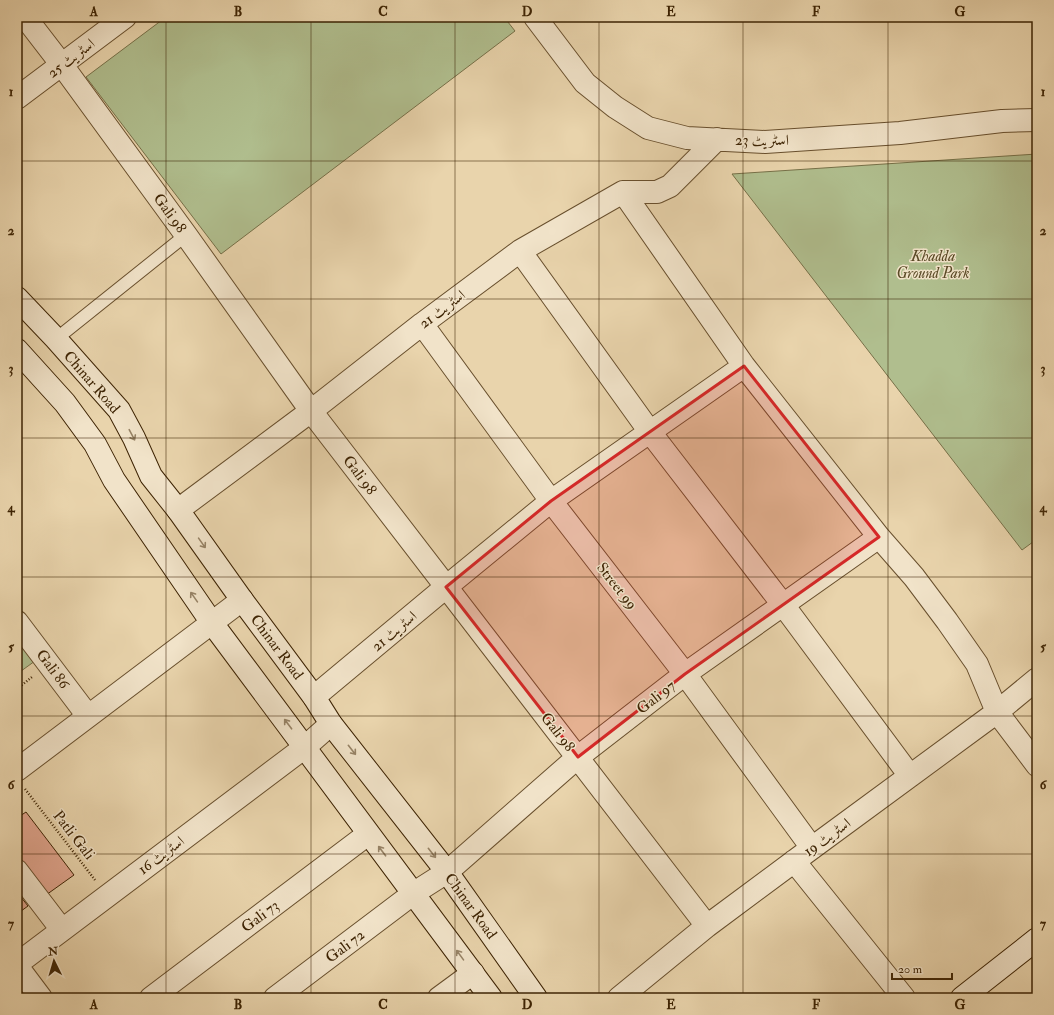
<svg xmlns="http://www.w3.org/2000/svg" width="1054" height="1015" font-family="'IM FELL Double Pica',Amiri,serif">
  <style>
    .green { fill: #b0be8e; stroke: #767048 }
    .building { fill: #e1a58e; stroke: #3d2303 }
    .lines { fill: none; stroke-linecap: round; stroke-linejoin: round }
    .lane-casing { stroke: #684f2d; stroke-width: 14 }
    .street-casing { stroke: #684f2d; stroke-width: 24 }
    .secondary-casing { stroke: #3d2303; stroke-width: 24 }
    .path { stroke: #3d2303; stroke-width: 2.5; stroke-dasharray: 1 2; stroke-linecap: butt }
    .lane { stroke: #f1e3c9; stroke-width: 12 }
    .street { stroke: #f1e3c9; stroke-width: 22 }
    .secondary { stroke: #f1e3c9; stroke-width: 22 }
    .oneway { stroke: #978366 }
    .marked { fill: #d62828; fill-opacity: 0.2; stroke: #d62828; stroke-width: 3; stroke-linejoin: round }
    .grid { fill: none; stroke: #3d2303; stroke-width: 1; stroke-opacity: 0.55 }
    .labels { text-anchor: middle; stroke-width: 3; stroke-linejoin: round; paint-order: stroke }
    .street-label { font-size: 15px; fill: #3d2303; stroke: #f1e3c9 }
    .park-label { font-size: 15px; font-style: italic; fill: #5a4a26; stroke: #f1e3c9 }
    .neatline { fill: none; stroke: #3d2303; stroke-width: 1.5 }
    .grid-label { font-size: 13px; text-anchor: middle; font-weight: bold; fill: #3d2303 }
  </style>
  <rect width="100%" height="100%" fill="#e9d4ac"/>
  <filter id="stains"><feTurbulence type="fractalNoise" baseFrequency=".005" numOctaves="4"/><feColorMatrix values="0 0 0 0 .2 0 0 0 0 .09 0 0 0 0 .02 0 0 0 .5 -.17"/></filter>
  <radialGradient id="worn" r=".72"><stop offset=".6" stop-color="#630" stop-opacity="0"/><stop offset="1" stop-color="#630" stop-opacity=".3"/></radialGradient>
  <path class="green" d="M166 17H504L515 31 221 254 86 77Z
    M1037 154V539L1022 550 732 174Z
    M17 638 35 661 17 674Z"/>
  <path class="building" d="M26 812 74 875 46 895 17 859V818Z
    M17 892 28 906 17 914Z"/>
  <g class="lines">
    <g class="lane-casing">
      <path id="lane" d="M56 339 186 235"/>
    </g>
    <g class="street-casing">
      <path id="street" d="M25 17 62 65 186 235 311 411 707 926
        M535 17 585 83 615 107 648 128 687 138 765 142 900 133 1002 121 1037 120
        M17 98 125 17
        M623 192 744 366 879 537 914 577 947 621 977 664 997 712 1037 765
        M520 251 650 432 784 606 910 776
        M422 324 551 501 685 674 812 848
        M178 510 311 411 422 324 520 251 623 192H657L670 186 717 139
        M17 622 88 716
        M314 697 446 587 551 501 744 366
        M17 770 242 600
        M794 861 904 998
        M17 871 62 930
        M17 964 305 747 331 724
        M17 966 41 998
        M151 998 368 834
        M275 998 414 893 447 872 578 757 685 674 879 537
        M439 998 473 973
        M619 998 707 926 812 848 997 712 1037 679"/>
    </g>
    <g class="secondary-casing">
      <path id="secondary" d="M17 298 56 339 119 410 134 438 151 476 178 510 242 600 314 697 331 724 447 872 536 998
        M17 350 65 403 95 444 114 480 212 623 491 998
        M962 998 1037 939"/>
    </g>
    <path class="path" d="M17 689 32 677
      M25 789 95 880"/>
    <use href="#lane" class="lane"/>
    <use href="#street" class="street"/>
    <use href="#secondary" class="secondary"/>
  </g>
  <defs><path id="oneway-shaft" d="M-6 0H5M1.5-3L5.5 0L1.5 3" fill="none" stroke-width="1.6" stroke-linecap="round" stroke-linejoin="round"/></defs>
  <g class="oneway">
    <use href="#oneway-shaft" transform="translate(132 435) rotate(62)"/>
    <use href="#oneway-shaft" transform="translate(202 543) rotate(55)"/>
    <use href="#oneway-shaft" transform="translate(194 597) rotate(-125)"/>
    <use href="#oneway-shaft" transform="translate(288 724) rotate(-127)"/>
    <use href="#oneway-shaft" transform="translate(352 750) rotate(52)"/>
    <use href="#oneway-shaft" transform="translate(382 851) rotate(-127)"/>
    <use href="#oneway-shaft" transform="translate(432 853) rotate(52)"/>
    <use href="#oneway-shaft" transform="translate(460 955) rotate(-126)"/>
  </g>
  <path class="marked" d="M744 366 879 537 685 674 578 757 446 587 551 501Z"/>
  <path class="grid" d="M166 17V998M311 17V998M455 17V998M599 17V998M743 17V998M888 17V998M17 161H1037M17 299H1037M17 438H1037M17 577H1037M17 716H1037M17 854H1037"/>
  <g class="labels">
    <g class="street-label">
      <text transform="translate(71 58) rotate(-37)" y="5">اسٹریٹ 25</text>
      <text x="762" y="145">اسٹریٹ 23</text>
      <text transform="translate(170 213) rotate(54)" y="5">Gali 98</text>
      <text transform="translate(442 309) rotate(-37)" y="5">اسٹریٹ 21</text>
      <text transform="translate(92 382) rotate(49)" y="5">Chinar Road</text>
      <text transform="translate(360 475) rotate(53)" y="5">Gali 98</text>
      <text transform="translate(617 586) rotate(52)" y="5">Street 99</text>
      <text transform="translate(394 631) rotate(-40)" y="5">اسٹریٹ 21</text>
      <text transform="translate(277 647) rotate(53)" y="5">Chinar Road</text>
      <text transform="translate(53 669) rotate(53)" y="5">Gali 86</text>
      <text transform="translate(656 697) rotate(-38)" y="5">Gali 97</text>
      <text transform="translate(558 732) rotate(52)" y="5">Gali 98</text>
      <text transform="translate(74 835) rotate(52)" y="5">Patli Gali</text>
      <text transform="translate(827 837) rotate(-36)" y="5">اسٹریٹ 19</text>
      <text transform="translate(161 855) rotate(-37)" y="5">اسٹریٹ 16</text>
      <text transform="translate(471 906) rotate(54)" y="5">Chinar Road</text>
      <text transform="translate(260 916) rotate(-37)" y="5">Gali 73</text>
      <text transform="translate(345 946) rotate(-37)" y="5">Gali 72</text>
    </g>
    <g class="park-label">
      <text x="933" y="261">Khadda<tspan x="933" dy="17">Ground Park</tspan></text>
    </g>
  </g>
  <rect width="1054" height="1015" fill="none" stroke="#e9d4ac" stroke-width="44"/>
  <g transform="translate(54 961) rotate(355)" stroke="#f1e3c9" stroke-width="3" paint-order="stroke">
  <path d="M0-3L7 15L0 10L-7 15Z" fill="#3d2303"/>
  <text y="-6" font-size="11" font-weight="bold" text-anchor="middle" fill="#3d2303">N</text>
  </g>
  <path d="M892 973v6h60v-6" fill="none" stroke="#3d2303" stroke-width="2"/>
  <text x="898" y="973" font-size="12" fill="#3d2303" stroke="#f1e3c9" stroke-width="3" paint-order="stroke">20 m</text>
  <rect x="22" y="22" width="1010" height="971" class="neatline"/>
  <g class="grid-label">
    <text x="94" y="16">A</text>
    <text x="238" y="16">B</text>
    <text x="383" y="16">C</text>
    <text x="527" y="16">D</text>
    <text x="671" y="16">E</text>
    <text x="816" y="16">F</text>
    <text x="960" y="16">G</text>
    <text x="11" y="96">1</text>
    <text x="1043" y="96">1</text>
    <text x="11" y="235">2</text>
    <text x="1043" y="235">2</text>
    <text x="11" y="373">3</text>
    <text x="1043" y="373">3</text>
    <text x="11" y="512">4</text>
    <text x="1043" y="512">4</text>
    <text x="11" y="651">5</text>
    <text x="1043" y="651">5</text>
    <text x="11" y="789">6</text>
    <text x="1043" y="789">6</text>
    <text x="11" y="928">7</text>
    <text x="1043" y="928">7</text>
    <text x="94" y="1009">A</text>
    <text x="238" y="1009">B</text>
    <text x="383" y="1009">C</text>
    <text x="527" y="1009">D</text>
    <text x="671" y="1009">E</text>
    <text x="816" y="1009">F</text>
    <text x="960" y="1009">G</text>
  </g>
  <rect width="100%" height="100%" filter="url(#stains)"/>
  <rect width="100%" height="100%" fill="url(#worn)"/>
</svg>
